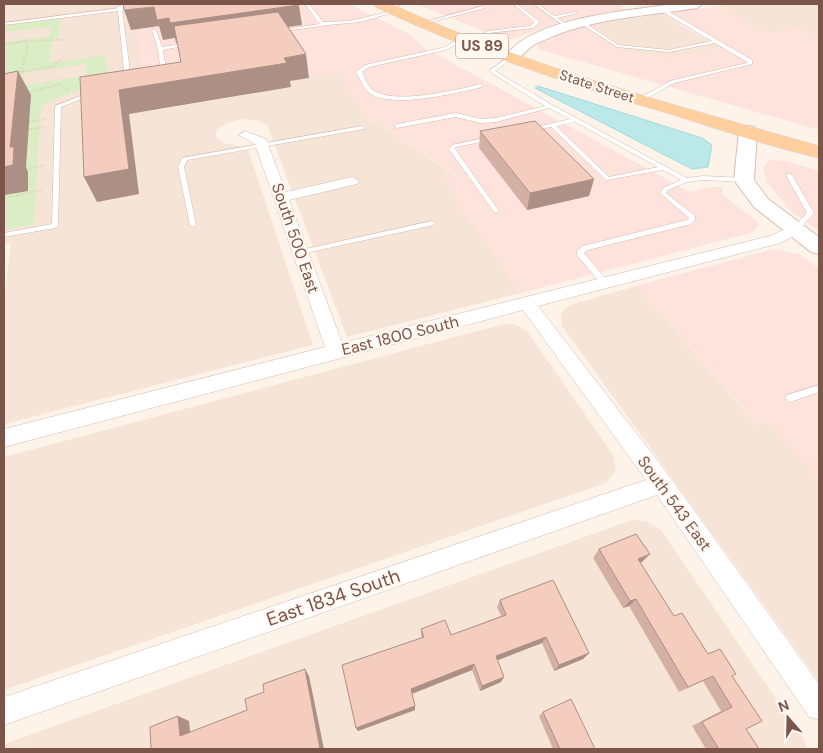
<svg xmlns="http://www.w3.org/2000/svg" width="823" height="753" font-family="'DM Sans',sans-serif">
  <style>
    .residential { fill: #f6e4d7 }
    .commercial { fill: #fee2dc }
    .green { fill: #daedc5; fill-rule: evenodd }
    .water { fill: #bbe9ea; stroke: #a1dadc }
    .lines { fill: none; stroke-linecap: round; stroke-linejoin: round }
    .lane-casing { stroke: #d4bbb0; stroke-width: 1 }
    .street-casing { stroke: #d4bbb0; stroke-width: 1 }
    .secondary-casing { stroke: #d9bcaf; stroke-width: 2 }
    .primary-casing { stroke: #dacfcc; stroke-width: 1 }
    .path { stroke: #dbb0a1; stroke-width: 2; stroke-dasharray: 0.5 2; stroke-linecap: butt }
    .lane { fill: #fff; fill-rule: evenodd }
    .street { fill: #fff; fill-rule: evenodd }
    .secondary { fill: #fff; fill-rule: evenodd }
    .primary { fill: #ffcf9f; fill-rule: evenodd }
    .wall { fill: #d3b0a3 }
    .shaded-wall { fill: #ac9085 }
    .building { fill: #f5cdbe; stroke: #ac9085 }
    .labels { text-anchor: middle; stroke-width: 4.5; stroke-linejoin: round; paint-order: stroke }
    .far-street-label { font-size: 14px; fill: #7b554a; stroke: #fff8f1 }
    .shield { fill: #fff8f1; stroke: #a3867c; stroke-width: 1 }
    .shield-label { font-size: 15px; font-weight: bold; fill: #7b554a }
    .street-label { font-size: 16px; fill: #7b554a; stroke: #fff8f1 }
    .near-street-label { font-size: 19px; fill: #7b554a; stroke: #fff8f1 }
  </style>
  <rect width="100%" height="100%" fill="#fef3e9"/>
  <path class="residential" d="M4 4H139L150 111 291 87 288 81 339 73 369 121 374 120 457 177 445 180 521 293 347 337 267 125 258 121 242 119 228 123 217 130 216 137 224 143 244 147 249 152 313 345 4 424V301L11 243 4 244Z
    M731 4H819V40L797 28 768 34 719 6Z
    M659 14 724 48 669 58 619 51 583 26Z
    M636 286 757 425 768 422 819 479V681L562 326 561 313 570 305Z
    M504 324H515L527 331 613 455 616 470 606 483 4 690V457Z
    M632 520 646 521 661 530 804 740 808 749H4V744Z"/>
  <path class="commercial" d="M139 4H349L409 34 423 47 690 192 711 187H721L724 196 759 223 756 229 750 233 521 293 474 223 470 224 445 180 457 176 375 120 369 121 339 73 309 78 281 34 188 86 146 93 133 9Z
    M417 4H618L628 10 568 19 512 39H503Z
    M719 6 768 34 797 28 819 40V130L538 49V44L583 26 619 51 669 58 723 48 691 29 659 14Z
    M770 160 786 161 819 171V231L791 211 767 183 763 167Z
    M774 249 801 255 819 269V479L768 422 758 425 636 286Z"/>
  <path class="green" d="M60 18 59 39 51 40 50 63 106 55 108 79 41 105 34 224 4 230V152L27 148 28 133 4 100V42L50 36 51 27 4 32V25ZM86 64V76L23 85 24 73Z"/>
  <path class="water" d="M538 86 702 138 712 145 708 167 692 169 535 88Z"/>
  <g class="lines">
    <g class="lane-casing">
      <path id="lane" d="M305 4H309L323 22 350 21 396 10 398 11 360 22 328 25 277 32V30H279L320 24Z
        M397 4H403L389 8 387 7Z
        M513 4H517L540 22 533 28 489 33 471 42H467V40L488 31 530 26 535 22Z
        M534 4H538L554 16 576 12 578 13 557 18 569 26V27L567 28Z
        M483 6 485 8 423 24 421 23Z
        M120 8 122 9 131 80 126 83 123 81 125 79 118 11 4 25V23Z
        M659 8H663L752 60V64L674 83 642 101H638V99L670 81 747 63V62L715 43 669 52 617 47 580 23 584 22 618 45 669 50 712 41 659 10Z
        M154 29 156 30 162 47 190 43 192 44 163 50 167 75 164 77 161 75 158 49 152 30Z
        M462 38H464V40L446 50 369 67 362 72C365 78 367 85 372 89 391 106 457 90 480 84L482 85V87C457 93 389 110 368 92 363 87 360 79 356 72L365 65 442 48Z
        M510 56 514 57 495 71 552 105 687 178 703 176 744 178 747 180 744 182 703 180 687 182 668 190 666 193 695 216V220L691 224 588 250 584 253 609 283 608 285H602L577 255V251L583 246 687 220 689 218 660 193 663 188 681 180 663 170 606 180 551 127 529 131V129L570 119 549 108 496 122 481 123 456 117 397 128 394 126 397 124 456 113 481 119 496 118 545 106 490 72V70ZM575 122 658 167 609 177 556 126Z
        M88 93 93 94 61 107 58 226 55 228 4 237V233L52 224 55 106Z
        M362 126 364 127V129L187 160 184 167 196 225 193 227 190 225 178 167 182 158Z
        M489 137 492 139 491 140 456 147 455 149 499 211 496 213 494 212 449 149 452 145Z
        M789 173 792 175 814 213 797 232H795L791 230 807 213 786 175Z
        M432 221 435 223 434 225 301 254 297 252 301 250Z
        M819 385V392L790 402 787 401 785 398 787 395Z"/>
    </g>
    <g class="street-casing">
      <path id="street" d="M125 4H137L123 11H117V7Z
        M245 131 266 139 267 142 286 192 352 177 359 181 357 184 289 200 342 343 770 236 790 227H800L803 230 800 233 780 243 538 306 670 477 819 684V720L809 717 657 495 4 725V697L646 480 523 310 4 447V429L325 347 255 144 239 135Z"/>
    </g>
    <g class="secondary-casing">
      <path id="secondary" d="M673 4H703L697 8C651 15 601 18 556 35 549 38 539 42 532 46 523 53 519 63 507 60L505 57C532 17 628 11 673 4Z
        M748 126 754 127 757 131 754 180 768 199 819 237V254L811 252 754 207 734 180 739 131 742 127Z"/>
    </g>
    <g class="primary-casing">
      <path id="primary" d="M374 4H391C528 67 675 105 819 146V158C771 147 724 131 677 116 575 86 472 53 376 7Z"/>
    </g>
    <path class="path" d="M4 45 25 41 65 40
      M21 72 28 47 25 41
      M16 73 55 66 56 62 65 58
      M26 93 60 84 69 91
      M27 122 45 119
      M24 130 45 127
      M24 170 45 165
      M4 198 42 190"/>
    <use href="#lane" class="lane"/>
    <use href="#street" class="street"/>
    <use href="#secondary" class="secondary"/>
    <use href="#primary" class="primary"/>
  </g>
  <path class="wall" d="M480 131 594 179 589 196 527 210 479 148Z
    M599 549 642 562 640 563 674 616 708 654 732 676 746 729 759 749H706L692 726 721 711 703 681 679 692 629 606 623 608 593 558Z
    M500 600 589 653 583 659 554 671 542 643 497 660 501 682 480 691 472 670 412 694 415 706V710L358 731 356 728 422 638 421 635V629L451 635 501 616 497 607Z
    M543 712 595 749H553L539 716Z"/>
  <path class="shaded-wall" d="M299 5 302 25 176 43 175 38 163 40 159 26 131 30 124 10 154 7 169 18Z
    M306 54 309 78 290 81 291 87 129 114 139 194 97 202 84 177 119 90 284 58Z
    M18 71 31 95 26 167 28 172V191L5 195 4 194V167L10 147Z
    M594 179 589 196 527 210 530 193Z
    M650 554 642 562 631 567 638 559Z
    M636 599 629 606 623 608 630 601Z
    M546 637 542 643 493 662 496 656Z
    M589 653 583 659 554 671 559 665Z
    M474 664 472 670 411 694V689Z
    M305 669 309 676 324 749H320Z
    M504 677 501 682 480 691 482 686Z
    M415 706V710L358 731 356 728Z
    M178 716 189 721 191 740 180 736Z"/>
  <path class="building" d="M123 4H298L299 5 170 23 169 18 157 20 154 7 124 10Z
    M278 12 306 54 284 58 287 63 119 90 129 169 84 177 80 77 181 62 174 26Z
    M18 71 10 147H14L13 165 4 167V74Z
    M535 121 594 179 530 193 480 131Z
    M636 534 650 554 638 559 674 616 682 613 708 654 720 649 736 674 732 676 762 721 746 729 759 749H719L702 722 732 707 713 676 688 687 636 599 630 601 599 549Z
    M553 580 589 653 559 665 546 637 496 656 504 677 482 686 474 664 411 689 415 706 356 728 342 665 424 637 421 629 445 620 451 635 506 615 500 600Z
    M305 669 320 749H151L150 727 178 716 180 736 247 710 245 699 264 692 263 684Z
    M571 699 595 749H560L543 712Z"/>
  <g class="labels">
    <g class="far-street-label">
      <text transform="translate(597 86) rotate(18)" y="5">State Street</text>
    </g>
    <rect class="shield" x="456" y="33.5" width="52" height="25" rx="4"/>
    <g class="shield-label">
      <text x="482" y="51">US 89</text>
    </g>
    <g class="street-label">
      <text transform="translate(296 238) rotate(71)" y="6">South 500 East</text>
      <text transform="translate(400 335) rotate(-14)" y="6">East 1800 South</text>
      <text transform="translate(675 503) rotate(54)" y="6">South 543 East</text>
    </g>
    <g class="near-street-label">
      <text transform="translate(333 597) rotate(-19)" y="7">East 1834 South</text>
    </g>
  </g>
  <rect width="823" height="753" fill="none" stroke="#7b554a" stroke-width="10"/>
  <g transform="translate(788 718) rotate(340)" stroke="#fff8f1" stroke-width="4" paint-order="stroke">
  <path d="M0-4L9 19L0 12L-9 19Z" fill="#7b554a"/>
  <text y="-8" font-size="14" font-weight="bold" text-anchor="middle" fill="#7b554a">N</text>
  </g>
</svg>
